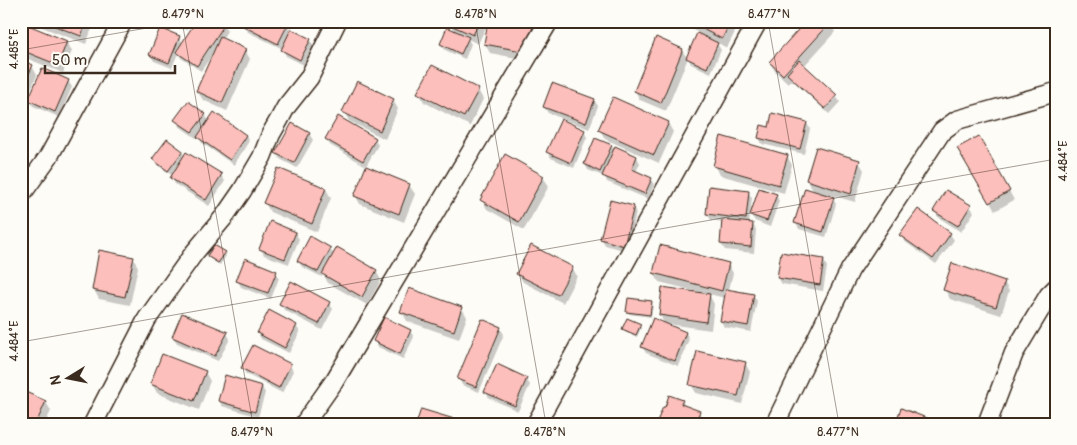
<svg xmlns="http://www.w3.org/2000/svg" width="1077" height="445" font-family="Pangolin,sans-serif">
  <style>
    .shadow { fill: #0003 }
    .building { fill: #fcbfbb; stroke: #3b2a1e }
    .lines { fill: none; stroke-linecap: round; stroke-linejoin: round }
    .minor-casing { stroke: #3b2a1e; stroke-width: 21 }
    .minor { stroke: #fdfcf7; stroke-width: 18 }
    .ticks { fill: none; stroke: #3b2a1e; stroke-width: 1; stroke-opacity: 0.45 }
    .neatline { fill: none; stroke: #3b2a1e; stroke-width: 2 }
    .ticks-label { font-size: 12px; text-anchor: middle; fill: #3b2a1e }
  </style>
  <rect width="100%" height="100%" fill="#fdfcf7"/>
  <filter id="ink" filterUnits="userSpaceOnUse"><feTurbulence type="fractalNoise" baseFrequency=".02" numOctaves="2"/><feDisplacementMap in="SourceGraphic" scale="10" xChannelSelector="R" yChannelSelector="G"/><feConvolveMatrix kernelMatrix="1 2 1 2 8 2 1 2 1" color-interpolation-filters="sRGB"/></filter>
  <g filter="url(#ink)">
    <path class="shadow" d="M26 21H95L86 44Z
      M162 21H189L187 30 164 25Z
      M280 21 288 25 291 32 310 40 314 46 304 65 286 56 283 49 248 32 245 26Z
      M451 21H540L532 61 490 53 485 44 488 23 478 44 468 39 471 44 465 59 445 50 441 44 455 32 450 23Z
      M643 21H662L659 29 644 23Z
      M677 21 740 22 727 48 716 42 721 50 711 73 691 64 688 58 666 111 640 100 635 91 682 50 687 58 699 33Z
      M807 21H828L835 32 804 66 836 96 840 102 829 114 792 80 788 83 775 71 770 63Z
      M21 23 67 42 72 51 63 73 21 56Z
      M224 25 227 31 222 39 245 50 250 59 227 111 203 100 197 91 214 52 201 71 181 58 178 53 172 68 154 61 150 55 179 37 183 44Z
      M21 61 32 66 37 75 24 105 21 104Z
      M68 81 72 87 59 117 33 106 30 100Z
      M478 90 483 99 470 126 424 102 419 93Z
      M393 100 398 109 385 139 349 121 344 112Z
      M594 100 598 106 589 129 548 113 544 107Z
      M205 114 209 122 246 135 249 141 234 165 202 143 198 136 196 138 179 126 176 120Z
      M668 123 673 132 659 163 605 139 600 130Z
      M807 123 810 129 804 154 762 144 759 138 770 128Z
      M584 131 587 137 574 168 551 158 548 152Z
      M309 134 313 140 297 168 280 159 277 153Z
      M979 137 1014 200 995 211 959 148Z
      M326 139H375L378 145 366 166 330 145Z
      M611 146 614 151 637 157 640 163 636 172 651 179 654 185 648 199 607 182 605 177 588 170 585 164Z
      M182 152 185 157 221 175 225 181 209 206 175 184 172 178 173 176 157 165 153 159Z
      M787 156 792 165 784 193 720 175 714 166Z
      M859 162 864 170 855 202 831 195 836 204 826 237 799 229 796 223 814 192 807 180Z
      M279 169 326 189 331 198 317 232 270 212 265 203Z
      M543 177 549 186 524 230 487 209 482 200Z
      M409 185 415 194 404 222 360 204 355 195Z
      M710 188 748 192 752 198 749 224H753L756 230 754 253 725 250 721 244 723 222 711 220 707 214Z
      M776 195 779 201 770 227 755 221 751 215Z
      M970 206 974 212 961 232 938 217 935 211Z
      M633 207 636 213 627 251 605 245 602 239Z
      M295 233 299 239 289 264 264 255 261 249Z
      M950 234 954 240 936 264 904 241 901 235Z
      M330 249 334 255 376 271 381 280 367 305 328 283 323 274 322 277 302 267 298 261Z
      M225 253 226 256 220 265 210 259 208 256Z
      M133 258 138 267 130 305 99 299 94 290Z
      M824 261 827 267 823 291 782 284 778 278Z
      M728 264 733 273 729 290 753 295 757 301 751 332 724 327 721 321 725 298 709 294 714 304 711 330 667 324 686 333 689 339 678 366 646 353 642 347 665 325 660 315 663 289 699 294V292L659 282 654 273Z
      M572 267 577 276 563 303 523 282 518 274Z
      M276 272 279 278 271 299 241 287 238 281Z
      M1004 282 1009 291 1001 315 950 299 945 290Z
      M409 289 462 308 467 317 459 339 407 321 402 312Z
      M329 303 333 309 322 330 284 310 281 304Z
      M652 303 653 305 651 317 629 314 628 312Z
      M640 325 641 328 637 337 625 332 624 329Z
      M296 326 300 332 289 353 261 339 258 333Z
      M500 328 504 334 479 392 462 385 459 379Z
      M410 331 414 337 403 359 378 347 374 341Z
      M227 333 230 339 218 361 177 343 173 337Z
      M745 363 750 372 742 404 696 393 691 384Z
      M290 365 293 371 282 393 246 374 242 368Z
      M205 372 210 381 199 410 157 393 152 384Z
      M526 379 530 385 518 411 489 398 486 392Z
      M262 387 265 393 258 417 222 406 219 400Z
      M21 391 46 402 51 411 45 424H21Z
      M682 401 685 406 699 412 704 421 703 424H657Z"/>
    <path class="building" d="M42 21H87L81 36Z
      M196 21H220L225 24 197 66 176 52Z
      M246 21H282L288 24 278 44 243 26Z
      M450 21H480L473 35 448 24Z
      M488 21H534L527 52 484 44Z
      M687 21H731L722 39Z
      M806 21 831 22 783 75 769 62Z
      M21 22 67 41 58 65 21 50Z
      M447 27 469 37 461 54 440 44Z
      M160 28 180 36 169 63 149 55Z
      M291 29 311 39 300 60 281 50Z
      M697 33 718 43 707 68 686 58Z
      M220 37 246 49 222 103 196 91Z
      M656 37 683 49 661 103 634 91Z
      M21 60 33 65 21 91Z
      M799 60 837 95 825 109 787 74Z
      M432 65 479 89 464 117 417 93Z
      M42 68 69 80 55 112 28 100Z
      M357 81 394 99 380 131 342 112Z
      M552 83 595 99 586 123 543 107Z
      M613 97 669 122 654 155 598 130Z
      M188 101 206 114 192 132 174 120Z
      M214 112 246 135 230 160 197 137Z
      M772 113 807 122 800 149 758 138 761 125 769 127Z
      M338 116 376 138 363 161 325 139Z
      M561 119 585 130 571 163 546 152Z
      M292 123 310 133 294 163 275 153Z
      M721 136 788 155 779 185 713 166Z
      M979 136 1010 191 989 203 957 148Z
      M595 138 612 145 600 172 584 164Z
      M167 139 183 151 168 171 152 159Z
      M615 146 637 156 632 169 652 178 645 194 602 176Z
      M816 147 860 160 851 194 806 180Z
      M186 152 222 174 206 200 170 178Z
      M505 154 544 176 519 222 480 200Z
      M366 166 410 184 399 214 354 196Z
      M278 168 326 188 312 224 263 203Z
      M709 186 749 191 746 219 706 214Z
      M759 188 777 194 767 221 750 215Z
      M805 188 834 197 823 232 794 223Z
      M946 190 971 205 958 226 933 211Z
      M610 200 634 206 624 246 600 239Z
      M918 209 951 233 933 259 899 235Z
      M722 220 753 223 751 247 720 244Z
      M270 221 296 232 285 259 259 249Z
      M310 236 331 248 318 272 297 261Z
      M214 245 226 252 218 263 207 256Z
      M531 245 573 267 558 295 516 274Z
      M660 245 729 263 722 291 653 273Z
      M337 247 377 270 362 297 322 274Z
      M99 250 134 257 125 297 92 290Z
      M781 252 824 259 820 285 777 278Z
      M245 258 277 271 268 293 236 281Z
      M952 263 1005 281 996 307 943 290Z
      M291 281 330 302 319 324 279 304Z
      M662 287 710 294 706 322 659 315Z
      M409 288 462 307 454 331 400 312Z
      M726 289 754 294 748 326 720 321Z
      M628 298 652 301 650 315 626 312Z
      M269 310 297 325 285 348 257 333Z
      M182 313 228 332 215 356 172 337Z
      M384 317 411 330 400 354 373 341Z
      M627 318 641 324 636 335 622 329Z
      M653 318 686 332 675 361 641 347Z
      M482 319 501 327 476 387 457 379Z
      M253 345 291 364 279 388 241 368Z
      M697 351 746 362 738 396 689 385Z
      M162 354 206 371 194 401 150 384Z
      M497 364 527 378 515 406 484 392Z
      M225 375 262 386 255 412 218 401Z
      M21 390 46 401 36 424H21Z
      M669 395 683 400 681 404 700 411 695 424H656L663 407H665Z
      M901 408 942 424H895Z
      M421 409 471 424H416Z"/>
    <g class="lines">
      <g class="minor-casing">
        <path id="minor" d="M21 195 49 156 123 21
          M93 424 147 319 194 253 224 217 242 191 262 157 271 134 279 120 286 107 309 78 337 21
          M304 424 335 380 549 21
          M536 424 758 21
          M775 424 850 270 942 131 957 120 1056 92
          M987 424 1014 353 1049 295 1056 288"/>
      </g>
      <use href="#minor" class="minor"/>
    </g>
  </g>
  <path class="ticks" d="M182 21 253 424M475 21 546 424M768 21 839 424M21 50 187 21M21 342 1056 159"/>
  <rect width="1077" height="445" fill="none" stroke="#fdfcf7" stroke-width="55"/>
  <g transform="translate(68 378) rotate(260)" stroke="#fdfcf7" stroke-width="4" paint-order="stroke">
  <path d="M0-4L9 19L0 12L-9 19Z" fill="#3b2a1e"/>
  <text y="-8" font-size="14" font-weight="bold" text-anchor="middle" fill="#3b2a1e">N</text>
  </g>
  <path d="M45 65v8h130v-8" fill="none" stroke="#3b2a1e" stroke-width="2.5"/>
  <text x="52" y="65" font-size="15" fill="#3b2a1e" stroke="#fdfcf7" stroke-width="4" paint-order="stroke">50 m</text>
  <rect x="28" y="28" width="1022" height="390" class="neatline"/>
  <g class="ticks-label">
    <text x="183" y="18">8.479°N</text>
    <text x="476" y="18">8.478°N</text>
    <text x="769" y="18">8.477°N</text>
    <text transform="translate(14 49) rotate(-90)" y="4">4.485°E</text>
    <text transform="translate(1063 161) rotate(-90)" y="4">4.484°E</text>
    <text transform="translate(14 341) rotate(-90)" y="4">4.484°E</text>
    <text x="252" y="436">8.479°N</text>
    <text x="545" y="436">8.478°N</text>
    <text x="838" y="436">8.477°N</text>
  </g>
</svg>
